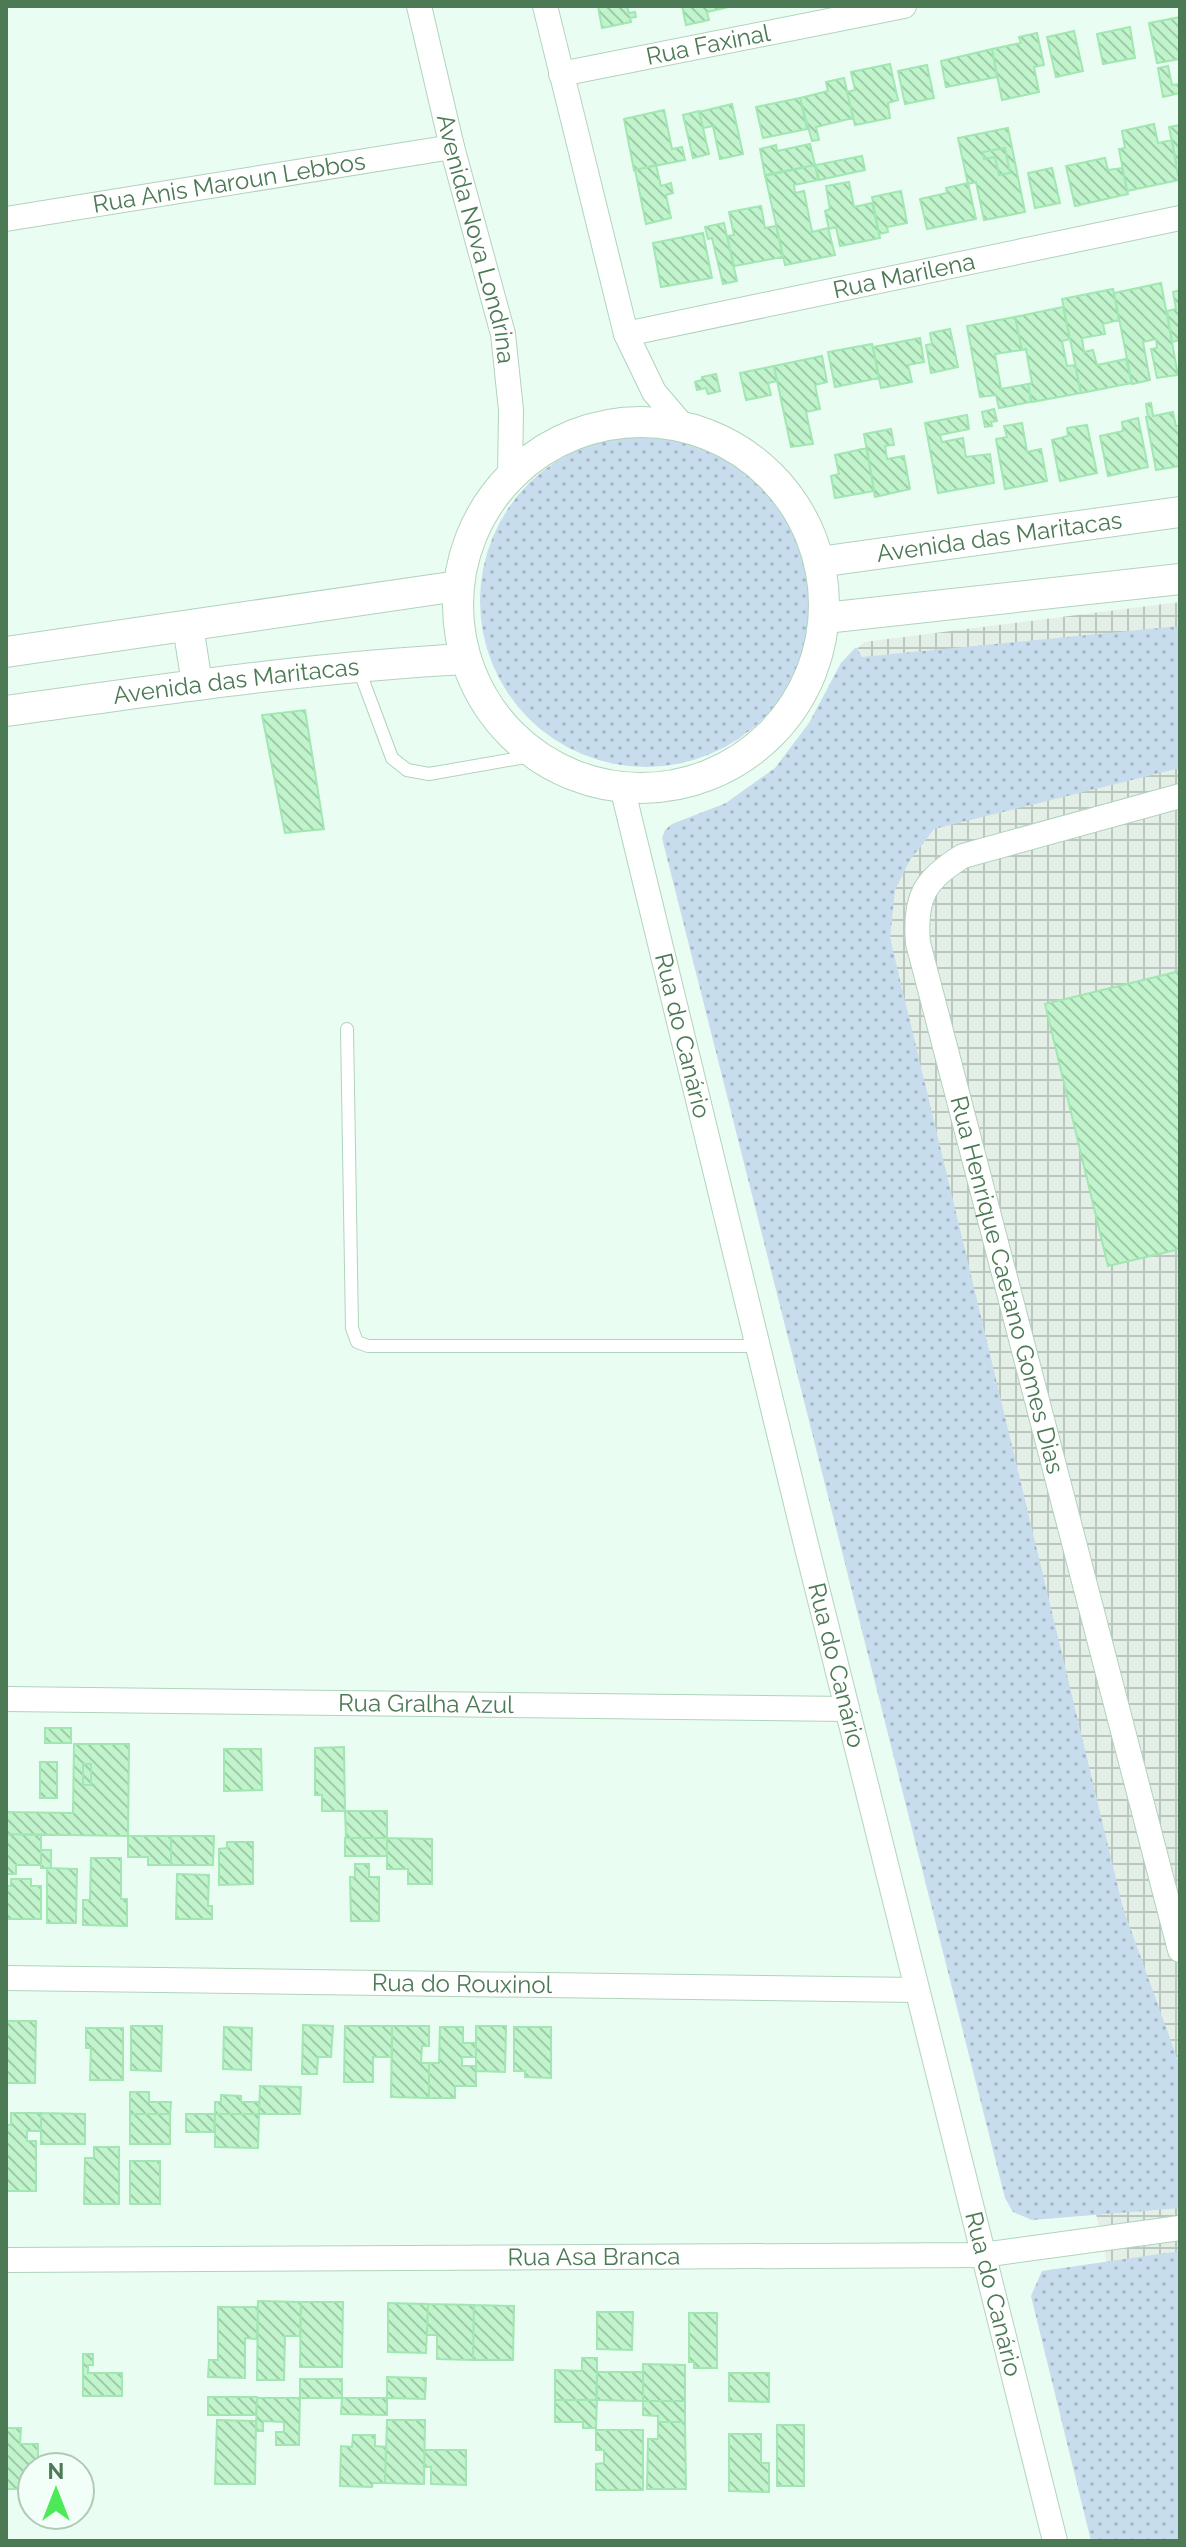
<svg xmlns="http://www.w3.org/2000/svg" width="1186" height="2547" font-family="Raleway,sans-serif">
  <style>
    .industrial { fill: url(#industrial-grid) }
    .grass { fill: url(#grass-dots) }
    .building { fill: url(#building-back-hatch); stroke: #a0e7b1; stroke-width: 2 }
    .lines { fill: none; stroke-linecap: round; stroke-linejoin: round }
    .service-casing { stroke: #b1d3bb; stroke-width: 14 }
    .minor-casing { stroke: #b1d3bb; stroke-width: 26 }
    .tertiary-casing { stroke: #b1d3bb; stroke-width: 32 }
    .service { stroke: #fff; stroke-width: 12 }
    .minor { stroke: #fff; stroke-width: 24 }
    .tertiary { stroke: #fff; stroke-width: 30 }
    .labels { text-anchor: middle; stroke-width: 7; stroke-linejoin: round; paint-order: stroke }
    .street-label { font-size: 24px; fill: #4b7a55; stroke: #f2fff8 }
  </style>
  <defs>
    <pattern id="industrial-grid" width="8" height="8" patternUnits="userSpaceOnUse" patternTransform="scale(2)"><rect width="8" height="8" fill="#e3efe7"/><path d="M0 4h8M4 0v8" fill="none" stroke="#bac7be"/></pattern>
    <pattern id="grass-dots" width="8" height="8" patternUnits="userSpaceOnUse" patternTransform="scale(2)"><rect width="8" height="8" fill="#c7dcec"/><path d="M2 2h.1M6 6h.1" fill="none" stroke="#a4b7c2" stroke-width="1.8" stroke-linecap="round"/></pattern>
    <pattern id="building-back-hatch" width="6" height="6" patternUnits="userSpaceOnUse" patternTransform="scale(2)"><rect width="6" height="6" fill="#c1f4cd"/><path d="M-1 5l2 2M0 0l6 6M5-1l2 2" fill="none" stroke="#9fcba9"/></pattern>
  </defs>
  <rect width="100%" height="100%" fill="#eafdf3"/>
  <path class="industrial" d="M1180 602V2541H1168L791 825 849 657 864 642Z"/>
  <path class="grass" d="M480 601a166 166 0 1 1 332 0a166 166 0 1 1-332 0Z
    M1180 626V768L934 829 910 860 895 890 890 938 1123 1908 1180 2066V2208L1032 2220 1013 2212 1005 2198 662 838 665 830 672 824 726 803 775 768 809 723 841 663 856 647 862 657Z
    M1180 2251V2541H1091L1031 2296 1042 2271Z"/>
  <path class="building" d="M598 6H627L629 13 635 12 636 17 630 18 631 22 602 28Z
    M682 6H729V7L707 12 709 20 686 25Z
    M1180 17V59L1157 63 1149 23Z
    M1130 27 1135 58 1103 64 1097 34Z
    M1074 31 1083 71 1056 77 1047 37Z
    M1037 33 1044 65 1034 67 1039 92 1002 100 992 49 1021 43 1019 37Z
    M992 49 997 77 946 87 941 61Z
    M890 64 898 100 888 103 890 118 855 125 847 92 855 90 851 72Z
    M927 65 934 98 905 104 898 71Z
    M1168 66 1172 85 1180 84V93L1163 97 1158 68Z
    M844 78 853 118 816 127 819 140 812 141 800 98 828 91 826 82Z
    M800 98 807 129 763 138 756 107Z
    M732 104 743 154 720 159 713 126 703 128 699 112Z
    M664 110 672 149 682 147 685 160 634 170 624 119Z
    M699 111 709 154 693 158 683 115Z
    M1154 124 1158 143 1172 140 1179 180 1127 191 1119 149 1125 148 1122 131Z
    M1180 125V162L1176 163 1169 127Z
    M1008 128 1025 212 984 220 976 182 968 184 958 138Z
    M810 144 815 165 765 176 760 149 776 145 777 151Z
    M1005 148 1010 173 999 175 995 157 984 159 983 152Z
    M862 156 865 170 819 180 816 165Z
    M1105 158 1108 170 1122 168 1128 194 1075 206 1066 166Z
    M656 165 661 186 671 183 673 193 666 195 671 218 646 224 635 170Z
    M815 165 818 180 794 185 795 193 804 191 812 232 828 228 835 255 785 265 765 175Z
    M1052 168 1060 203 1035 208 1028 173Z
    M849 182 854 207 872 203 880 238 840 246 836 227 829 229 825 211 830 209 826 186Z
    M968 183 976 219 927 229 920 199 947 193 946 188Z
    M901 191 907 223 887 227 888 232 879 234 872 197Z
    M761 206 765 228 776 226 783 257 734 266 727 236 734 235 729 212Z
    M724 223 737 281 723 284 712 238 708 239 705 227Z
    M703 233 712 278 661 287 653 243Z
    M1161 283 1178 375 1157 378 1151 349 1157 348 1156 339 1143 342 1150 380 1132 384 1114 293Z
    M1113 289 1119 320 1103 324 1105 334 1082 338 1084 352 1093 350 1097 365 1126 359 1132 383 1081 393 1062 299Z
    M1180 290V340L1172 342 1167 311 1176 309 1173 292Z
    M1063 307 1070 339 1062 341 1067 366 1075 365 1081 393 1032 402 1028 384 1032 383 1026 349 1022 350 1015 317Z
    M1015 317 1022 350 995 354 1001 389 1028 384 1031 402 999 408 996 395 980 397 967 326Z
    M950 329 958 367 931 373 926 345 932 344 930 333Z
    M920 338 924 362 908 365 912 382 881 388 873 347Z
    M872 344 879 378 835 387 828 352Z
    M822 356 827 382 815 385 820 409 806 412 813 444 791 447 774 366Z
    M774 366 777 381 768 383 771 395 746 400 740 373Z
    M716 374 720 391 708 394 706 388 697 390 695 382 702 380V377Z
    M1151 403 1153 416 1173 412 1176 426H1180V466L1156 470 1146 417H1148L1146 404Z
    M994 409 997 421 991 422 992 426 985 427 982 412Z
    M967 415 969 429 940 435 942 442 963 438 966 457 990 454 994 483 938 493 925 423Z
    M1138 418 1148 467 1108 476 1100 436 1123 431 1122 422Z
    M1022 423 1027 452 1041 449 1047 481 1005 489 996 439 1007 437 1004 426Z
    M1087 425 1097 473 1060 481 1052 440 1068 436 1067 428Z
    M891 429 894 445 885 446 887 459 904 456 910 489 875 497 864 434Z
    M867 448 874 491 835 498 831 476 839 474 835 455Z
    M305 710 324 829 285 833 262 715Z
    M1180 971V1249L1108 1266 1045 1004Z
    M45 1728H71V1743H45Z
    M74 1744H129L128 1836 6 1834V1812L73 1813Z
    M344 1747 345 1811H322V1795H315V1748Z
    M224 1749H261L262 1790 224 1791Z
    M40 1762H57V1798H40Z
    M83 1764H91V1785H83Z
    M345 1811H387V1838H346Z
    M6 1834 41 1835V1865H16V1874H6Z
    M128 1836H171V1865H148V1857H128Z
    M171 1836H214L213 1865H171Z
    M345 1838H387V1856H345Z
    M387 1838 432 1839V1884H408V1869H387Z
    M227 1842H253V1884L219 1885V1849L227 1848Z
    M41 1850H51V1868H41Z
    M91 1858H121V1899H127V1926L83 1925V1900H90Z
    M355 1864H369V1877H379V1921H351L350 1877H355Z
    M47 1868 77 1869 76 1923H47Z
    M177 1874 209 1875 208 1906H212V1919H176Z
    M11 1879H31V1886H41V1919H6V1886H11Z
    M7 2021H36L35 2083H7Z
    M303 2025 333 2026 331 2057H318L317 2074H302Z
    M131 2026H162L161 2071 131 2070Z
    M345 2026H392V2057H373V2082H344Z
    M392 2026H429V2046H422L421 2063H429V2098L391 2097Z
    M476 2026H506L505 2072 476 2071Z
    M224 2027 252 2028 251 2070 223 2069Z
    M440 2027H463V2043H476V2057H462V2066H476V2086H455V2098H429V2063H439Z
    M514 2027H551V2078L525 2077V2071H514Z
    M86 2028H123V2080H90L91 2048H86Z
    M260 2086 301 2087 300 2114H259Z
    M130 2092H149V2102H171L170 2114H130Z
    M221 2095 241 2096V2102H259V2114H215V2102H221Z
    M11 2113H41V2131H27V2141H36V2191H6V2125H11Z
    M41 2113 85 2114V2144H41Z
    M130 2114H170V2144H130Z
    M186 2114H215L214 2132H186Z
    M215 2114H259L258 2148 215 2147Z
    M94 2147H119V2204H84L85 2158H94Z
    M130 2161H160V2204H130Z
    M258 2301 301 2302 300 2336H285L284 2380H257Z
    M301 2302H343L342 2367H300Z
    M388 2303 428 2304 426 2353 388 2352Z
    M428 2304 474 2305 473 2360 437 2359V2335H427Z
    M474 2305 514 2306 513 2360H473Z
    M218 2307H258L257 2339 245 2338V2378L208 2377 209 2360H218Z
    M597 2312H633L632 2350 597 2349Z
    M689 2313H717V2368H694V2362H689Z
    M83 2354H93V2365H88V2373H122V2396H83Z
    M582 2358H597V2400H555V2370L582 2371Z
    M643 2364 685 2365V2401H643Z
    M597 2372H643V2401L596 2400Z
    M729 2373H769V2402L729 2401Z
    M387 2377 426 2378 425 2399 387 2398Z
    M300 2379H342V2398H300Z
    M208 2397H257L256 2415H208Z
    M257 2398H300L299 2445H276V2432H284V2422L263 2421V2431L256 2430Z
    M342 2398H387V2415L341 2414Z
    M555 2400H597L596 2428H583V2422H555Z
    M643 2401H685V2422H658V2416L643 2415Z
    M217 2420 256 2421 255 2484H215Z
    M387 2420H425L424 2484 385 2483Z
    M658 2422H685L686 2489H647L648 2439H658Z
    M777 2425H804V2486H777Z
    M6 2428H21L20 2444H38V2467H32V2489H6Z
    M596 2430H643V2490H596V2464L604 2463V2450H596Z
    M729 2434H761V2463H769V2492L729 2491Z
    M353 2435H375V2446L386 2447 385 2483H373L372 2487 340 2486 341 2446 352 2447Z
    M425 2450H466V2485L431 2484V2467H424Z"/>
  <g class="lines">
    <g class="service-casing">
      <path id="service" d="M358 667 392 758 407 770 429 774 537 755
        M347 1029 352 1328 357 1342 368 1346H758"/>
    </g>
    <g class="minor-casing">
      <g id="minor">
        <path id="s1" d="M419 6 452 147 503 334 511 410 510 477"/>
        <path d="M545 6 626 334 654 392 683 426"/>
        <path id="s2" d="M561 74 904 6"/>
        <path id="s3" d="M6 219 452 147"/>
        <path id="s4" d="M626 334 1180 218"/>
        <path id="s5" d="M622 787 803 1532 1055 2541"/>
        <path id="s6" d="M1180 796 963 856C925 879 914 897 918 943L1180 1950"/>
        <path id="s7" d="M6 1699 847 1709"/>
        <path id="s8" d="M6 1978 917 1990"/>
        <path id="s9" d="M6 2260 983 2255 1180 2228"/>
      </g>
    </g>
    <g class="tertiary-casing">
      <g id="tertiary">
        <circle cx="641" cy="605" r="183"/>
        <path id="s10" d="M819 562 1180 512"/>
        <path d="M825 618 1180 579"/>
        <path d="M188 626 197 684"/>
        <path d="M6 652 458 586"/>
        <path id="s11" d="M6 711C159 690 312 667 466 659"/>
      </g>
    </g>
    <use href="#service" class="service"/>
    <use href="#minor" class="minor"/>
    <use href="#tertiary" class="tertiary"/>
  </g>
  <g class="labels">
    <g class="street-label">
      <text dy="8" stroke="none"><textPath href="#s2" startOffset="150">Rua Faxinal</textPath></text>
      <text dy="8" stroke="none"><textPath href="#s3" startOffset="226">Rua Anis Maroun Lebbos</textPath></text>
      <text dy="8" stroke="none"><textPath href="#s1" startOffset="240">Avenida Nova Londrina</textPath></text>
      <text dy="8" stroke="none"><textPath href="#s4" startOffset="284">Rua Marilena</textPath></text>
      <text dy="8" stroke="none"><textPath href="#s10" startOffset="182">Avenida das Maritacas</textPath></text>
      <text dy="8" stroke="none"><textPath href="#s11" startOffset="232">Avenida das Maritacas</textPath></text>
      <text dy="8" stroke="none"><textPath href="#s5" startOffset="256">Rua do Canário</textPath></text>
      <text dy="8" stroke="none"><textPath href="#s6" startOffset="684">Rua Henrique Caetano Gomes Dias</textPath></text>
      <text dy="8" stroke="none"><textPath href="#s5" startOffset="904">Rua do Canário</textPath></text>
      <text dy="8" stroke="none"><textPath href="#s7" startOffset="420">Rua Gralha Azul</textPath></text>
      <text dy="8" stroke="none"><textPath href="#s8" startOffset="456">Rua do Rouxinol</textPath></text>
      <text dy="8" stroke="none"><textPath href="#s9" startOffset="588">Rua Asa Branca</textPath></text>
      <text dy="8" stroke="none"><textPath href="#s5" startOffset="1552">Rua do Canário</textPath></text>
    </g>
  </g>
  <rect width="1186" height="2547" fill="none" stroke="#4b7a55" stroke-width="16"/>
  <g transform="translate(56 2491)"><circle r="38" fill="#f2fff8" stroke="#afcab7" stroke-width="2"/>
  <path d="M0-6L14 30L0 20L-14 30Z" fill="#4cea58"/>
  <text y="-12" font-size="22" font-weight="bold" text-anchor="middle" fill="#4b7a55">N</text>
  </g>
</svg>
